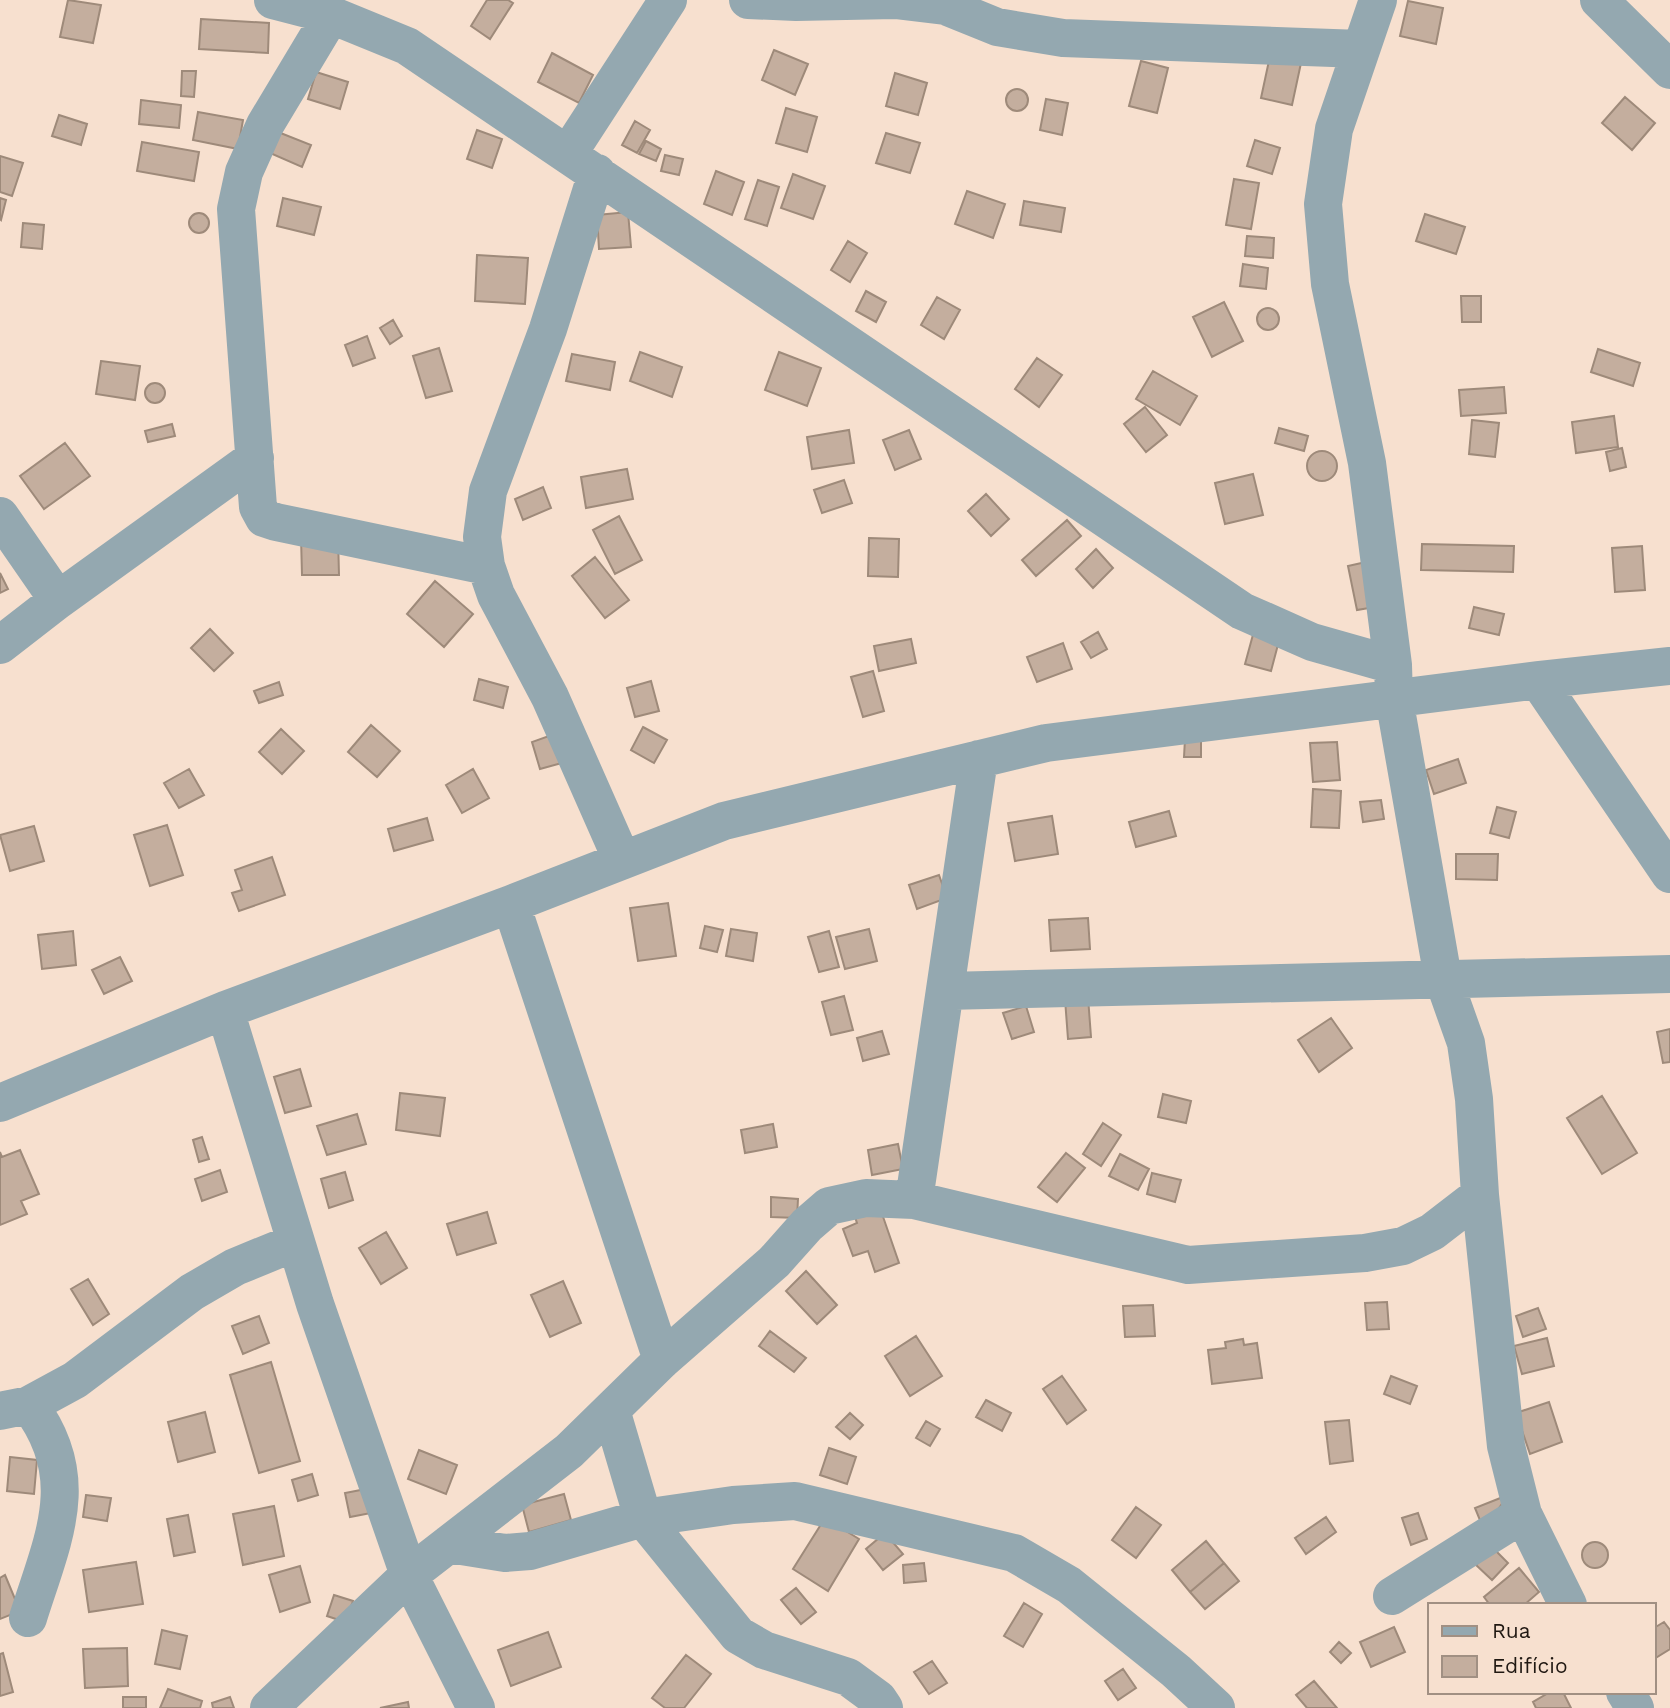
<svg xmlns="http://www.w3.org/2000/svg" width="1670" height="1708" font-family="'Work Sans',sans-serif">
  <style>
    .building { fill: #c4ae9e; stroke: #9e8a7a; stroke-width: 2 }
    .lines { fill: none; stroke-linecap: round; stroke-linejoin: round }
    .minor { stroke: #94a8b0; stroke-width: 38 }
  </style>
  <rect width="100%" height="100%" fill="#f7e0cf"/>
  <path class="building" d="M68 0 101 5 93 43 60 37Z
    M487 0H508L513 3 490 39 471 26Z
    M1408 1 1443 8 1436 44 1400 36Z
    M201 19 269 23 268 53 199 49Z
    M774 50 808 64 795 95 762 80Z
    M552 53 593 75 579 103 538 82Z
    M1270 56 1301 63 1292 105 1261 98Z
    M1141 61 1168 68 1157 113 1129 106Z
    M182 71H196L194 97 181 96Z
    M316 72 348 82 340 109 308 99Z
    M895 73 927 83 918 115 886 106Z
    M1006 100a11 11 0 1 1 22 0a11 11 0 1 1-22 0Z
    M1625 97 1655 123 1632 150 1602 123Z
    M1046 99 1068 103 1062 135 1040 130Z
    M141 100 181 105 179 128 139 124Z
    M786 108 817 117 807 152 776 143Z
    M198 112 243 120 238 149 193 140Z
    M59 115 87 124 81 145 52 136Z
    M635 121 650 130 637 153 622 145Z
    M477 130 502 139 492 168 467 159Z
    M278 132 311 145 302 167 270 153Z
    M886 133 920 143 910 173 876 163Z
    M1255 140 1280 148 1272 174 1247 166Z
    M646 141 661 149 656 161 639 154Z
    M142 142 199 152 194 181 137 171Z
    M665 155 683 159 679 175 661 171Z
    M0 156 23 163 12 196 0 192Z
    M716 171 744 182 732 215 704 204Z
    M793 174 825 186 813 219 781 208Z
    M1234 179 1259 183 1251 229 1226 225Z
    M758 180 779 187 767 226 745 219Z
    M967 191 1005 204 993 238 955 224Z
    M0 198 6 200 1 220 0 219Z
    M283 198 321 207 314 235 277 226Z
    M1024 201 1065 208 1061 232 1020 225Z
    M628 212 631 247 599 249 597 215Z
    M189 223a10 10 0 1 1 20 0a10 10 0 1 1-20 0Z
    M1425 214 1465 227 1456 254 1416 241Z
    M23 223 44 225 42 249 21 247Z
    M1247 236 1274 238 1273 258 1245 256Z
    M848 241 867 253 850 282 831 270Z
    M477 255 528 258 525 304 475 301Z
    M1243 264 1268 268 1266 289 1240 286Z
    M866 291 886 302 876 322 856 311Z
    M1461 296H1481V322H1462Z
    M937 297 960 310 944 339 921 325Z
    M1224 302 1243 341 1212 357 1193 317Z
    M1257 319a11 11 0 1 1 22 0a11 11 0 1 1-22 0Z
    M393 320 402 336 390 344 380 328Z
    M367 336 375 358 353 366 345 345Z
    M439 348 452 391 426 398 413 356Z
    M1598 349 1640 363 1633 386 1591 372Z
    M640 352 682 367 672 397 630 381Z
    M779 352 821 368 807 406 765 390Z
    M572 354 615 362 610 390 566 381Z
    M1037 358 1062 375 1039 407 1015 389Z
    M101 361 140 366 135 400 96 394Z
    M1153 371 1197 396 1180 425 1136 399Z
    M145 393a10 10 0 1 1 20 0a10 10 0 1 1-20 0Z
    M1504 387 1506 413 1461 416 1459 390Z
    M1145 407 1167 435 1146 452 1124 424Z
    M1614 416 1618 447 1576 453 1572 422Z
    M1472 420 1499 423 1495 457 1469 454Z
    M172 424 175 436 148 442 145 431Z
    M1279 428 1308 436 1304 451 1275 443Z
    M849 430 854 463 812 469 807 437Z
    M909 430 921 459 895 470 883 440Z
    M65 443 90 476 44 509 20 476Z
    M1622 448 1626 467 1610 471 1606 452Z
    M1307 466a15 15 0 1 1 30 0a15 15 0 1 1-30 0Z
    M627 469 633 499 586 508 581 477Z
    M1253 474 1263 515 1225 524 1215 483Z
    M844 480 852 503 822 513 814 490Z
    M543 487 551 508 523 520 515 499Z
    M986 494 1009 519 991 536 968 511Z
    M619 516 642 560 615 574 593 530Z
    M1067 520 1081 536 1036 576 1022 560Z
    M338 536 339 575H302L301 537Z
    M869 538 899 539 898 577 868 576Z
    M1422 544 1514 546 1513 572 1421 570Z
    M1642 546 1645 590 1615 592 1612 548Z
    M1096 549 1113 568 1093 588 1076 569Z
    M595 557 629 600 605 618 572 576Z
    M1366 562 1375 607 1357 610 1348 566Z
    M0 573 8 589 0 593Z
    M435 581 473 614 444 647 407 614Z
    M1474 607 1504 614 1499 635 1469 628Z
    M210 629 233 653 214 671 191 648Z
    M1254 631 1280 637 1271 671 1245 664Z
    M1098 632 1107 649 1091 658 1081 642Z
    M911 639 916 663 879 671 874 646Z
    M1063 643 1072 669 1037 682 1027 657Z
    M873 671 884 711 863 717 851 677Z
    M479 679 508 687 503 708 474 700Z
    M651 681 659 711 635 717 627 688Z
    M279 682 283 695 259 703 254 691Z
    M371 725 400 751 377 777 348 752Z
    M643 727 667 740 654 763 631 750Z
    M281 729 304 751 282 774 259 752Z
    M560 732 569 761 540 769 532 742Z
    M1185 739H1201V757H1184Z
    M1337 742 1340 780 1313 782 1310 743Z
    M1458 759 1466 783 1434 794 1426 770Z
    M189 769 204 795 179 808 164 783Z
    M473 769 489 798 462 813 446 785Z
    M1313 789 1341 791 1339 828 1311 827Z
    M1381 800 1384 819 1363 822 1360 802Z
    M1497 807 1516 812 1509 838 1490 833Z
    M1169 811 1176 836 1136 847 1129 822Z
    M1052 816 1058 854 1015 861 1008 823Z
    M427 818 433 840 394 851 388 829Z
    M167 825 183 875 150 886 134 835Z
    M34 826 44 861 10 871 0 835Z
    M1456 854H1498L1497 880 1456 879Z
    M272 857 285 895 239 911 232 893 242 890 235 870Z
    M939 875 947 898 917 909 909 885Z
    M668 903 676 956 638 961 630 908Z
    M1088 918 1090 949 1051 951 1049 920Z
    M705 926 723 930 717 952 700 948Z
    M731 929 757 933 753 961 726 956Z
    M869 929 877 961 845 969 836 937Z
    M73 931 76 965 42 969 38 935Z
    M829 931 839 967 819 972 808 937Z
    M120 957 132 981 104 994 92 970Z
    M844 996 853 1030 831 1035 822 1002Z
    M1088 997 1091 1037 1068 1039 1065 999Z
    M1026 1006 1034 1032 1012 1039 1003 1013Z
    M1331 1018 1352 1048 1319 1072 1298 1040Z
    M1670 1029V1062L1663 1063 1657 1032Z
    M882 1031 889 1054 863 1061 857 1038Z
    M300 1069 311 1106 285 1113 274 1077Z
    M400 1093 445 1098 440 1136 396 1130Z
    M1163 1094 1191 1101 1186 1123 1158 1117Z
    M1602 1096 1637 1153 1602 1174 1567 1118Z
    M357 1114 366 1144 327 1155 317 1126Z
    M1103 1123 1121 1135 1101 1166 1083 1154Z
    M773 1124 777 1147 745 1153 741 1130Z
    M202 1137 209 1159 199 1162 193 1140Z
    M898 1144 903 1169 872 1175 868 1150Z
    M20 1150 39 1194 21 1201 27 1214 0 1225V1152L2 1157Z
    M1066 1153 1085 1168 1057 1202 1038 1187Z
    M1120 1154 1149 1169 1138 1190 1109 1176Z
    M220 1170 227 1192 202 1201 195 1179Z
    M345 1172 353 1200 329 1208 321 1179Z
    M1152 1173 1181 1180 1175 1202 1147 1194Z
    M771 1197 798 1199 797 1218 771 1217Z
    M880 1208 899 1263 875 1272 868 1251 853 1256 843 1229 857 1223 855 1217Z
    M487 1212 496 1243 457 1255 447 1224Z
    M386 1232 407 1268 381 1284 359 1248Z
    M806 1271 837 1305 817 1324 786 1291Z
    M88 1279 109 1314 93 1325 71 1289Z
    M563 1281 581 1323 550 1337 531 1295Z
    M1387 1302 1389 1329 1367 1330 1365 1303Z
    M1153 1305 1155 1336 1125 1337 1123 1306Z
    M1538 1308 1546 1329 1523 1337 1516 1316Z
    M259 1316 269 1343 243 1354 232 1326Z
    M770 1331 806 1358 794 1372 759 1346Z
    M916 1336 942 1376 910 1396 885 1356Z
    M1547 1338 1554 1366 1522 1374 1514 1346Z
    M1243 1339 1244 1345 1257 1343 1262 1378 1212 1384 1208 1350 1226 1348 1225 1342Z
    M271 1362 300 1461 259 1473 230 1375Z
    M1062 1376 1086 1410 1067 1424 1043 1389Z
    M1391 1376 1417 1386 1410 1404 1384 1394Z
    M986 1400 1011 1413 1002 1431 976 1417Z
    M1549 1402 1562 1442 1530 1454 1516 1413Z
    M205 1412 215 1452 178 1462 168 1422Z
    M850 1413 863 1425 850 1439 836 1427Z
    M1349 1420 1353 1461 1330 1464 1325 1422Z
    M926 1421 940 1429 930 1446 916 1438Z
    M829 1448 856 1457 847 1484 820 1475Z
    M419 1450 457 1465 446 1494 408 1479Z
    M10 1457 37 1460 34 1494 7 1491Z
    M312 1474 318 1495 298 1501 292 1480Z
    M366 1489 371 1513 350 1517 345 1493Z
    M564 1494 571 1520 529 1532 522 1505Z
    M86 1495 111 1498 107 1521 83 1517Z
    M1508 1495 1484 1530 1475 1508Z
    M274 1506 284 1556 243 1565 233 1514Z
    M1136 1507 1161 1525 1136 1558 1112 1540Z
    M1418 1513 1427 1539 1411 1545 1402 1518Z
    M188 1515 195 1552 174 1556 167 1519Z
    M1326 1517 1336 1532 1306 1554 1295 1538Z
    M825 1518 859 1539 828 1591 793 1569Z
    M885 1533 903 1554 883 1570 866 1549Z
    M1206 1541 1224 1563 1190 1592 1172 1570Z
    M1582 1555a13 13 0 1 1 26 0a13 13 0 1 1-26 0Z
    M1493 1548 1508 1563 1492 1580 1476 1565Z
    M136 1562 143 1604 89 1612 83 1570Z
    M924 1563 926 1581 904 1583 903 1565Z
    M1224 1563 1239 1581 1205 1609 1190 1592Z
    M300 1566 310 1602 280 1612 269 1575Z
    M1519 1568 1539 1592 1524 1605H1490L1484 1597Z
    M5 1575 20 1611 0 1619V1578Z
    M796 1588 816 1612 801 1624 781 1600Z
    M334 1595 353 1601 345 1622 327 1616Z
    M1024 1603 1042 1614 1023 1647 1004 1636Z
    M1664 1622 1670 1630V1649L1654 1659V1628Z
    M1394 1627 1405 1652 1371 1667 1360 1642Z
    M162 1630 187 1636 180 1669 155 1664Z
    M548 1632 561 1667 511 1686 498 1650Z
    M1339 1642 1351 1653 1341 1663 1330 1652Z
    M127 1648 128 1686 85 1688 83 1649Z
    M3 1653 13 1692 0 1696V1654Z
    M686 1655 711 1674 684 1708H665L652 1698Z
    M932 1661 947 1683 929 1694 914 1672Z
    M1123 1669 1136 1688 1118 1700 1105 1681Z
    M1314 1681 1337 1708H1307L1296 1695Z
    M168 1689 202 1701 200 1708H160Z
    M1550 1692H1563L1571 1708H1536L1533 1702Z
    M123 1697H146V1708H123Z
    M230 1697 234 1708H213L212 1703Z
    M408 1702 409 1708H380Z"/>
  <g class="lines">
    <path class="minor" d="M273 0 331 15 407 46 1242 611 1312 642 1393 665
      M748 0 796 2 895 0 945 6 997 27 1063 38 1361 49
      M1378 0 1334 129 1323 204 1330 284 1367 463 1393 665 1394 698 1443 978 1466 1043 1474 1099 1480 1195 1506 1446 1523 1514 1568 1605
      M1599 0 1670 70
      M331 15 265 125 244 172 236 209 258 507 264 518 276 522 486 566
      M568 154 668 0
      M597 173 548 329 488 491 482 537 486 566 496 595 550 697 622 860
      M0 516 58 600
      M0 645 58 600 255 458
      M1538 680 1670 874
      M511 904 662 1360
      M945 991 1670 974
      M225 1010 315 1304 409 1575 476 1708
      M0 1103 225 1010 511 904 724 821 1046 743 1538 680 1670 666
      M914 1200 979 759
      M611 1410 643 1518 738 1635 764 1650 848 1677 878 1699 884 1708
      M0 1411 29 1405 75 1380 192 1292 235 1267 296 1242
      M449 1544 505 1553 530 1551 643 1518 733 1505 795 1501 1014 1553 1069 1585 1176 1671 1216 1708
      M1392 1596 1523 1514
      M28 1618C52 1541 85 1478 29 1405
      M1625 1692 1635 1708
      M269 1708 409 1575 569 1451 662 1360 774 1262 807 1225 829 1206 866 1198 914 1200 1188 1265 1365 1253 1403 1246 1432 1232 1480 1195"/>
  </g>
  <rect x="1428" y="1603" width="228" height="91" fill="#f7e0cf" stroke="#a19083" stroke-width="2"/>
  <rect x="1442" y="1626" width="35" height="10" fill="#94a8b0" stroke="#a19083" stroke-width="2"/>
  <text x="1492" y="1638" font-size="21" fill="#201812">Rua</text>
  <rect x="1442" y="1656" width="35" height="21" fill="#c4ae9e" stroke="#a19083" stroke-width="2"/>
  <text x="1492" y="1673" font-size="21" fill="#201812">Edifício</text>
</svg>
